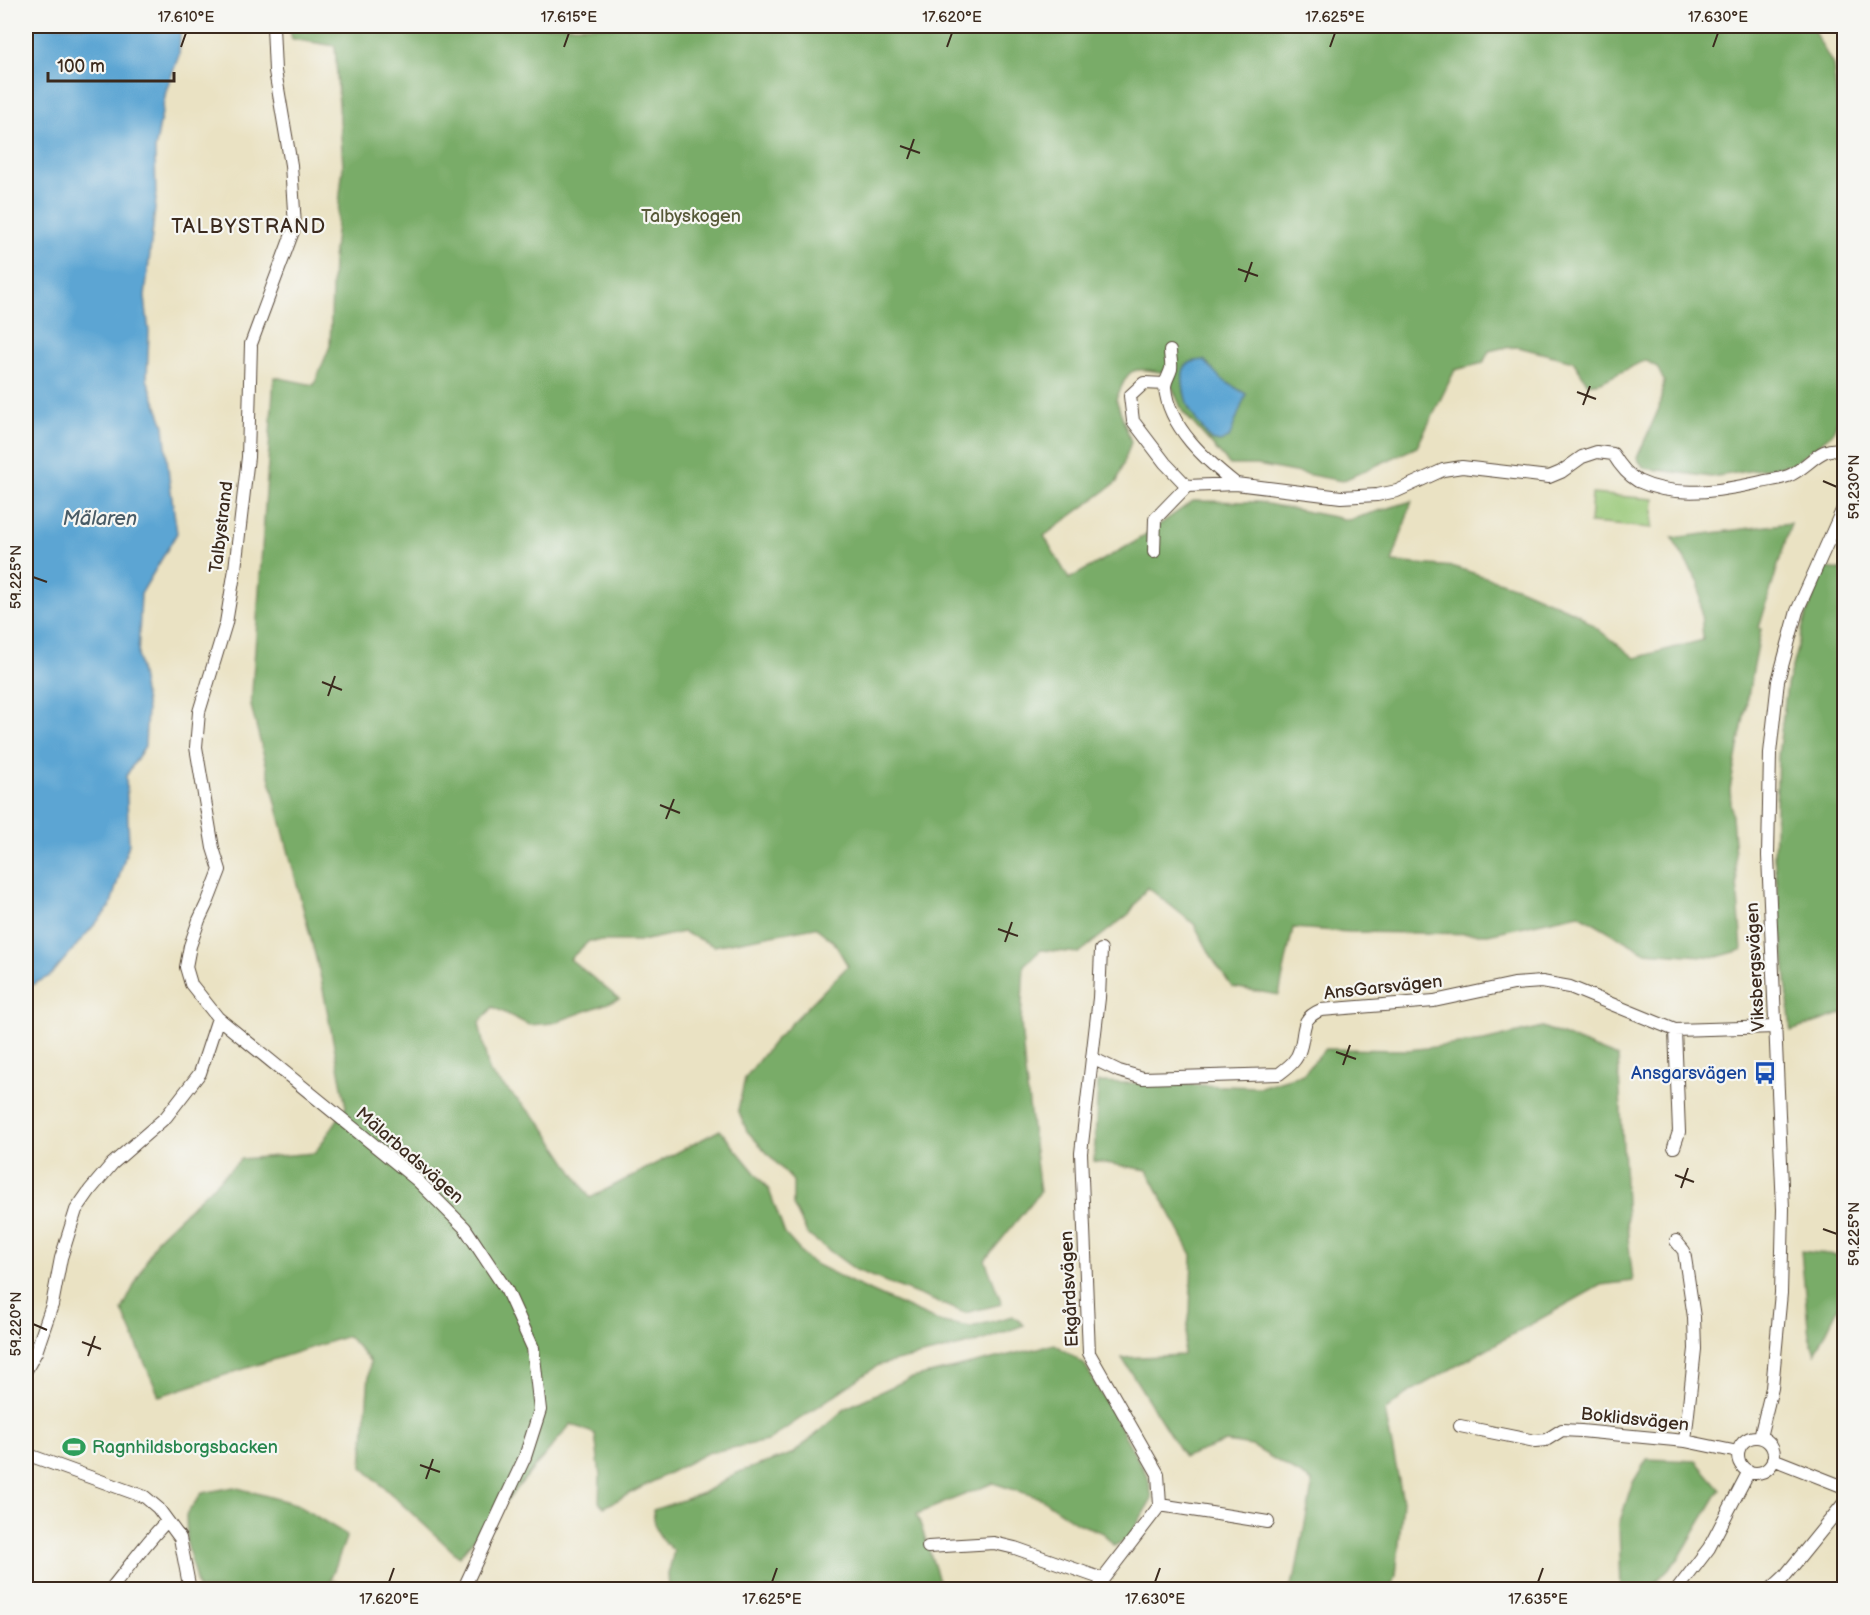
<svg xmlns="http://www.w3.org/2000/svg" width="1870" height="1615" font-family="'Balsamiq Sans',sans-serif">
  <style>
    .green { fill: #97c776; stroke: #69784a; stroke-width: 1.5 }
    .forest { fill: #79ac67; stroke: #5a6b42; stroke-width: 1.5; fill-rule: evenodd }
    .water { fill: #5ca5d3; stroke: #4c6878; stroke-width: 1.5 }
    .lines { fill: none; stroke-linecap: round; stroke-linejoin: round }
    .minor-casing { stroke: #554637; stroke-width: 14 }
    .minor { stroke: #fff; stroke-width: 12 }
    .ticks { fill: none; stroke: #3b2a1e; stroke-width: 2 }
    .labels { text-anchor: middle; stroke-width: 4.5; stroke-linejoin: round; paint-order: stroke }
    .park-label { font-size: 18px; fill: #575938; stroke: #f6f6f2 }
    .street-label { font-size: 18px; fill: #3b2a1e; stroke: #f6f6f2 }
    .transit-label { font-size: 18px; fill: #164399; stroke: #f6f6f2; text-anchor: end }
    .leisure-label { font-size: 18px; fill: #27864d; stroke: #f6f6f2; text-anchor: start }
    .neighbourhood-label { font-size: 20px; letter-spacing: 1.5px; fill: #3b2a1e; stroke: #f6f6f2 }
    .water-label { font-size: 20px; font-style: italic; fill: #485b66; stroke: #f6f6f2 }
    .neatline { fill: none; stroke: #3b2a1e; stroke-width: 2 }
    .ticks-label { font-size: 15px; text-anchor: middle; fill: #3b2a1e }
  </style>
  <rect width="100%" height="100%" fill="#f6f6f2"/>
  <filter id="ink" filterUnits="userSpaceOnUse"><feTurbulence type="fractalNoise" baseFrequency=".0167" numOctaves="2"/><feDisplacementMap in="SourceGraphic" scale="12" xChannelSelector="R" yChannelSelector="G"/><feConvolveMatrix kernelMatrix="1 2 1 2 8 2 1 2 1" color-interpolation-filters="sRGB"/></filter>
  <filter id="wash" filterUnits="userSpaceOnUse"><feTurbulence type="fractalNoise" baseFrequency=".008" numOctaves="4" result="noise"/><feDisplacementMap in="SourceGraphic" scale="24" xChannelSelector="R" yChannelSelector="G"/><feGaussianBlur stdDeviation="1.35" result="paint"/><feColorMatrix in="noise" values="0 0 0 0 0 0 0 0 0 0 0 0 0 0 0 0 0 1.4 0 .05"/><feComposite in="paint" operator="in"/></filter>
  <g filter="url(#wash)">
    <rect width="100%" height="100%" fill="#eae2c3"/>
    <path class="green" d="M1592 494 1654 499 1652 528 1590 523Z"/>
    <path class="forest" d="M289 26H1809L1812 28 1833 65 1844 164V406L1832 434 1793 464 1711 477 1644 468 1637 458 1659 408 1664 381 1657 367 1645 360 1601 382 1588 384 1573 361 1518 347 1502 348 1489 351 1483 363 1455 370 1417 447 1342 481 1257 465H1230L1183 412 1166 373C1130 367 1130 366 1116 399L1131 442 1117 482 1044 536 1069 579 1133 543 1193 501 1258 502 1349 520 1412 501 1392 562 1455 567 1519 588 1578 614 1635 658 1703 640 1699 583 1672 538 1791 523 1759 628 1761 629 1730 789 1742 950 1717 957 1644 952 1579 914 1488 934 1349 932 1293 928 1279 995 1232 987 1214 961 1194 924 1147 887 1129 914 1079 953 1041 950 1024 965 1021 1022 1025 1072 1040 1192 985 1260 1002 1304 965 1313 856 1270 808 1235 793 1205V1181L747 1131 738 1110 745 1078 773 1042 848 966 834 942 815 927 714 946 683 932 642 941H589L570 959 619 999 553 1023 529 1025 493 1007 479 1023 489 1072 541 1123 590 1198 720 1130 769 1190 785 1234 809 1261 855 1284 940 1322 971 1327 1013 1316 1024 1325 978 1342 879 1365 767 1441 707 1453 604 1507 599 1502 600 1476 595 1434 571 1424 459 1557 362 1467 370 1361 348 1336 159 1396 122 1310 157 1239 241 1159 315 1153 346 1107 320 974 251 706 274 377 314 385 330 346 333 260 343 166 335 46 292 39ZM1204 360 1221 379 1246 394 1189 409 1184 392 1183 374Z
      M1824 568 1844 570V1013L1791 1031 1774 856 1778 756 1787 685 1806 616Z
      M1542 1027 1618 1057 1628 1237 1633 1281 1601 1285 1406 1394 1385 1411 1403 1501 1396 1576 1391 1589H1289L1295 1576 1313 1482 1252 1446 1226 1442 1184 1457 1122 1358 1183 1355 1190 1312 1192 1255 1147 1170 1094 1161 1098 1082 1260 1087 1303 1074 1325 1049 1409 1050 1484 1041Z
      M1801 1251 1844 1256V1296L1815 1354 1809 1336Z
      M1055 1344 1085 1365 1148 1477 1152 1498 1129 1538 1114 1546 1103 1533 1077 1523 1040 1498 993 1483 917 1514 940 1583 933 1590 669 1589 668 1574 674 1551C658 1537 655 1532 653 1510L703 1493 739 1472 794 1453 846 1408 908 1379Z
      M1647 1459 1696 1461 1720 1489 1679 1558 1649 1589H1621L1619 1524 1632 1484Z
      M234 1487 296 1504 347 1535 330 1581 393 1586 396 1589H198L187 1543 186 1515 202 1493Z"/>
    <path class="water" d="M26 26H181L179 55 166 91 155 150 156 200 145 297 149 332 147 379 164 426 169 477 177 533 141 594 138 657 147 709 145 746 126 776 129 844 110 907 50 976 26 988Z
      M1204 360 1221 379 1246 394 1229 438 1220 442 1211 440C1204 430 1194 419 1189 408 1185 399 1179 373 1186 366 1191 360 1198 361 1204 360Z"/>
  </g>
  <g filter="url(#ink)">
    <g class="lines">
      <g class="minor-casing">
        <path id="minor" d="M273 26 275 71 291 165 295 226 251 344 248 457 235 569 226 623 199 712 196 747 213 848 220 870 208 901 199 920 190 946 186 967 191 984 218 1018 417 1180 465 1228 507 1291 533 1348 540 1410 525 1457 463 1590
          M1170 351C1170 357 1172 364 1171 369 1169 376 1165 381 1165 387 1168 427 1207 461 1236 484
          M1165 384 1144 383 1130 396 1133 421 1165 463 1187 486 1236 484 1341 497 1377 495 1397 491 1443 470 1462 467 1549 477 1561 472 1582 457 1597 452 1613 454C1619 464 1627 475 1638 481 1676 499 1721 491 1761 482 1770 480 1780 479 1788 476 1809 468 1820 443 1844 451
          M1154 552 1155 519 1187 486
          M1092 1058 1119 1071 1143 1078 1279 1074C1288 1067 1297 1061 1300 1049 1306 1031 1299 1019 1321 1010L1434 1001 1514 984 1542 982 1570 987 1675 1030 1776 1027
          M1674 1147 1679 1132 1675 1030
          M1676 1241 1684 1251 1694 1317 1695 1349 1685 1441
          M26 1370 36 1352 52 1305 61 1258 76 1210 90 1190 112 1164 166 1117 200 1073 218 1018
          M1460 1426 1535 1441 1546 1440 1562 1430 1581 1431 1685 1441 1738 1452
          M1760 1437 1772 1388 1781 1293 1783 1209 1768 856 1770 753 1778 681 1797 611 1844 506
          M1738 1455a18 18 0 1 1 36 0a18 18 0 1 1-36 0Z
          M26 1454 145 1497 158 1508 180 1538 190 1590
          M1773 1459 1844 1487
          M1160 1505 1268 1522
          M928 1547 994 1543 1015 1548 1103 1579
          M110 1590C129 1567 146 1542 167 1521
          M1098 1590 1103 1579 1160 1505 1158 1474 1089 1353 1081 1153 1099 998 1101 950
          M1677 1590 1709 1548 1749 1471
          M1770 1590 1784 1577 1844 1503"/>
      </g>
      <use href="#minor" class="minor"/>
    </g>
  </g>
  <path class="ticks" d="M181 47 186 33M564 47 569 33M947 47 952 33M1330 47 1335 33M1713 47 1718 33M900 146 920 153M907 159 914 139M1238 269 1258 276M1245 282 1252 262M1577 392 1596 399M1583 405 1590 386M1823 481 1837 487M33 577 47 582M322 682 342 690M328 696 335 676M660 805 680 813M666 819 674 799M998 929 1018 936M1005 942 1012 922M1336 1052 1356 1059M1343 1065 1350 1045M1675 1175 1694 1182M1681 1188 1688 1168M1823 1229 1837 1234M33 1324 47 1330M82 1342 101 1349M88 1356 95 1336M420 1465 440 1472M426 1479 433 1459M389 1582 394 1568M772 1582 777 1568M1155 1582 1160 1568M1538 1582 1543 1568"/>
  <defs>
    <g id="bus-bare" transform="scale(1.8)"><path d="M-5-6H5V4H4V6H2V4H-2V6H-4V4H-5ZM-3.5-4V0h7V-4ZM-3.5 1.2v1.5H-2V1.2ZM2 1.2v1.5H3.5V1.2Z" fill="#1a4fb4" stroke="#f6f6f2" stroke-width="2.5" paint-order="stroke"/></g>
    <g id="stadium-bare" transform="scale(1.8)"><path d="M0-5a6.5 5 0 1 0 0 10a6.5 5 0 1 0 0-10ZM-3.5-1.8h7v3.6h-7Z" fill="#2e9e5b" stroke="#f6f6f2" stroke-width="2.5" paint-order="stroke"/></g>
  </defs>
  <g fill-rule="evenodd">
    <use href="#bus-bare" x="1765" y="1073"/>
    <use href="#stadium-bare" x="74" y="1447"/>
  </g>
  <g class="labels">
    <g class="park-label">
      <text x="691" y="222">Talbyskogen</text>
    </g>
    <g class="street-label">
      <text transform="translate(221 527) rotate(-83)" y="6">Talbystrand</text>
      <text transform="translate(1755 967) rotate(-93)" y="6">Viksbergsvägen</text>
      <text transform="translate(1383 987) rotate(-6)" y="6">AnsGarsvägen</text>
      <text transform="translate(410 1155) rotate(41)" y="6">Mälarbadsvägen</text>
      <text transform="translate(1069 1289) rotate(-93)" y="6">Ekgårdsvägen</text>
      <text transform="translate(1635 1419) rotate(6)" y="6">Boklidsvägen</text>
    </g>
    <g class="transit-label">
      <text x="1747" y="1079">Ansgarsvägen</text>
    </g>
    <g class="leisure-label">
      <text x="92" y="1453">Ragnhildsborgsbacken</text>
    </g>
    <g class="neighbourhood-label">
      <text x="249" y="233">TALBYSTRAND</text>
    </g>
    <g class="water-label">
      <text x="100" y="525">Mälaren</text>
    </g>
  </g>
  <rect width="1870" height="1615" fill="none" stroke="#f6f6f2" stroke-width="66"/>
  <path d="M48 72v9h126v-9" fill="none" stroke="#3b2a1e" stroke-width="3"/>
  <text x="57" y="72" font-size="18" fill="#3b2a1e" stroke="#f6f6f2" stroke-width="4.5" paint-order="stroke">100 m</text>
  <rect x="33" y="33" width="1804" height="1549" class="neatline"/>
  <g class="ticks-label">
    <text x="186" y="22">17.610°E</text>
    <text x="569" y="22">17.615°E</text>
    <text x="952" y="22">17.620°E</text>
    <text x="1335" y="22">17.625°E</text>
    <text x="1718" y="22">17.630°E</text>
    <text transform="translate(1854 487) rotate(-90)" y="5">59.230°N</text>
    <text transform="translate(16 577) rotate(-90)" y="5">59.225°N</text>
    <text transform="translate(1854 1234) rotate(-90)" y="5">59.225°N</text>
    <text transform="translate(16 1324) rotate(-90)" y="5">59.220°N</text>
    <text x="389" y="1604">17.620°E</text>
    <text x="772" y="1604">17.625°E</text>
    <text x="1155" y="1604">17.630°E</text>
    <text x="1538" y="1604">17.635°E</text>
  </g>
</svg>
